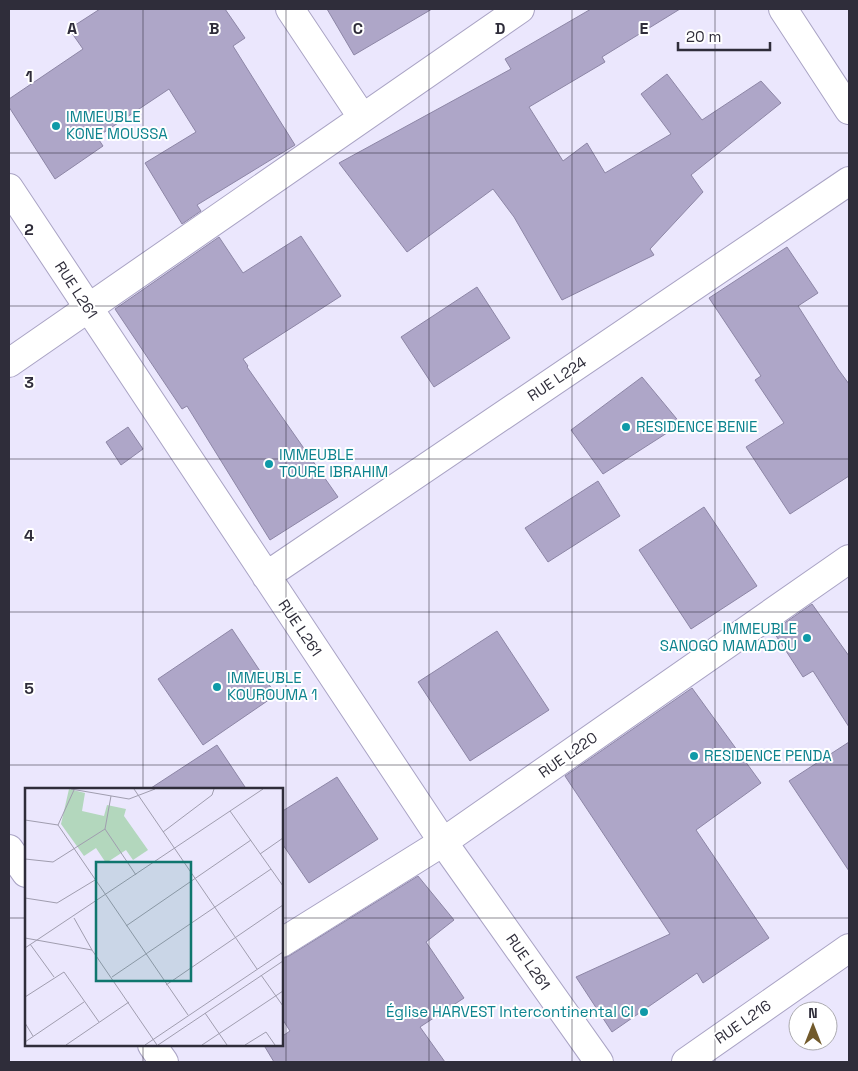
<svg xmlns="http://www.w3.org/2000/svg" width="858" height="1071" font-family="'Space Grotesk',sans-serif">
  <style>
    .building { fill: #aea6c8; stroke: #8d86a6 }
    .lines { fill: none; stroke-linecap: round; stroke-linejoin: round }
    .minor-casing { stroke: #a9a3c4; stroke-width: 30 }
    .minor { stroke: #fff; stroke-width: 28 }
    .grid { fill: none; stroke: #2f2d3a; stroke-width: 1; stroke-opacity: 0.55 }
    .culture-dot { fill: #0f9aa8; stroke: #fff; stroke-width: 2 }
    .labels { text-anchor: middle; stroke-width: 4; stroke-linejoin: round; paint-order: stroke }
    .culture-label { font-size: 15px; fill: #0d838f; stroke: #fff; text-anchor: start }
    .street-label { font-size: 15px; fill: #2f2d3a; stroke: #fff }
    .inset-road { fill: none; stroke: #a09daf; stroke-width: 1 }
    .view { fill: #0f766e; fill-opacity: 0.15; stroke: #0f766e; stroke-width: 2.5 }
    .inset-edge { fill: none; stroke: #2f2d3a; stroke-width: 2.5 }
    .grid-label { font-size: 16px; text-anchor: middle; font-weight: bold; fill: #2f2d3a; stroke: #fff; stroke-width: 4; stroke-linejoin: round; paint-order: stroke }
  </style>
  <rect width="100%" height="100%" fill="#ebe7fd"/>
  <path class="building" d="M100 9H225L245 38 233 46 295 145 197 205 201 211 182 224 145 163 196 132 169 89 97 137 103 146 55 179 9 107V99L83 49 69 29Z
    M327 9H432L354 55Z
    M591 9H680L602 57 605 62 529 107 563 161 587 143 605 173 671 134 641 94 667 74 702 120 761 81 781 103 691 175 703 192 650 249 654 255 562 300 514 217 493 189 407 252 339 163 511 69 505 59Z
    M301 236 341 296 243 359 248 366 247 367 338 497 270 540 187 406 182 409 115 309 219 237 243 273Z
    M787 247 818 293 798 306 838 369 849 384V476L790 514 746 447 784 423 755 380 761 376 709 298Z
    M477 287 510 338 434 387 401 337Z
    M642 377 681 424 603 474 571 430Z
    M128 427 143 449 121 465 106 442Z
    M598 481 620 516 548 562 525 528Z
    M704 507 757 586 691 629 639 550Z
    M812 604 849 656V727L813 671 803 677 773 631Z
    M232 629 276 695 203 745 158 679Z
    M497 631 549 710 470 761 418 682Z
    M692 688 761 783 696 830 769 938 703 983 697 973 612 1032 576 977 670 934 565 776Z
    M849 742V871L789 781Z
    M217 745 247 790H148Z
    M337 777 378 839 309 883 281 842V812Z
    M418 876 454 920 426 942 464 998 420 1027 445 1062H274L265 1047 268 1045H281V1037L290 1031 281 1017V959L289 956Z"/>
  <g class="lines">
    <g class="minor-casing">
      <path id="minor" d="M290 9 362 117
        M783 9 849 110
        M9 188 443 842 599 1062
        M9 363 520 9
        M266 576 849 181
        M9 849 26 873
        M281 943 443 842 849 559
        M152 1045 164 1062
        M686 1062 849 948"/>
    </g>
    <use href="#minor" class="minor"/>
  </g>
  <path class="grid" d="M143 9V790M286 9V1062M429 9V1062M572 9V1062M715 9V1062M9 153H849M9 306H849M9 459H849M9 612H849M9 765H849M9 918H26M281 918H849M143 1045V1062"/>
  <g class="culture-dot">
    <circle cx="56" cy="126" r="5"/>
    <circle cx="626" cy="427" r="5"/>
    <circle cx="269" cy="464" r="5"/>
    <circle cx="807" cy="638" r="5"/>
    <circle cx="217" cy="687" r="5"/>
    <circle cx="694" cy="756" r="5"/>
    <circle cx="644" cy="1012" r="5"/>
  </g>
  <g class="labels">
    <g class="culture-label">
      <text x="66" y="122">IMMEUBLE<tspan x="66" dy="17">KONE MOUSSA</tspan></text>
      <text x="636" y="432">RESIDENCE BENIE</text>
      <text x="279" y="460">IMMEUBLE<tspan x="279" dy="17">TOURE IBRAHIM</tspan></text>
      <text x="797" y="634" text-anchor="end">IMMEUBLE<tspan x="797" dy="17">SANOGO MAMADOU</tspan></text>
      <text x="227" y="683">IMMEUBLE<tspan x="227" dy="17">KOUROUMA 1</tspan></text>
      <text x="704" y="761">RESIDENCE PENDA</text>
      <text x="634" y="1017" text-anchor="end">Église HARVEST Intercontinental CI</text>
    </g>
    <g class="street-label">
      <text transform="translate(76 290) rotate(57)" y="5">RUE L261</text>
      <text transform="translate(557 379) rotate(-34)" y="5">RUE L224</text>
      <text transform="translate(300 628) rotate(56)" y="5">RUE L261</text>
      <text transform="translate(568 755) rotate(-35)" y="5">RUE L220</text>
      <text transform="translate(528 962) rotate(55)" y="5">RUE L261</text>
      <text transform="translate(743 1022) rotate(-35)" y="5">RUE L216</text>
    </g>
  </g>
  <g transform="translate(25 788)">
    <rect width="258" height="258" fill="#ebe7fd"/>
    <path d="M44 1 60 5 57 23 79 28 82 17 101 21 99 28 123 62 108 72 101 62 81 75 71 60 59 68 36 36Z" fill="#b3d7bd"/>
    <path class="inset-road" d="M46 1 104 11 130 1M109 1 232 181M205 23 258 98M0 32 33 37M33 37 163 227M33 37 49 2M80 41 111 87M138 44 187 7 189 1M235 66 258 50M0 71 28 74 80 41 86 8M0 110 32 115 70 92M49 130 67 162M101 138 226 52M0 150 67 162 132 257M5 156 29 189M0 160 238 1M236 187 258 218M87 189 246 81M141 197 258 117M0 209 39 184 74 234M180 225 202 257M0 235 8 248M0 254 59 214M41 257 104 214M120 257 258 164M133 257 258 173M177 257 258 203M220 257 241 244 250 257"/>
    <path class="view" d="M71 74H166V193H71Z"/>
    <rect width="258" height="258" class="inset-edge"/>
  </g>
  <g class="grid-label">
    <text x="72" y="34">A</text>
    <text x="214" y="34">B</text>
    <text x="358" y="34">C</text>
    <text x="500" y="34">D</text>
    <text x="644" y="34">E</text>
    <text x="29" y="82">1</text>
    <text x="29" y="235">2</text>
    <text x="29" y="388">3</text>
    <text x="29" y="541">4</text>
    <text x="29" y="694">5</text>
  </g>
  <rect width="858" height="1071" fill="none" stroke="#2f2d3a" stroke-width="20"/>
  <g transform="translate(813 1026)"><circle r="24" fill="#ffffff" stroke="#acabb0"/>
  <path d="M0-4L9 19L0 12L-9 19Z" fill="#725a2b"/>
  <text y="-8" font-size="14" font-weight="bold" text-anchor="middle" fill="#2f2d3a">N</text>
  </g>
  <path d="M678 42v8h92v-8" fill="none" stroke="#2f2d3a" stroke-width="2.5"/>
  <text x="686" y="42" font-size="15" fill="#2f2d3a" stroke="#ffffff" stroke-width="4" paint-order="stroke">20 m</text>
</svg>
